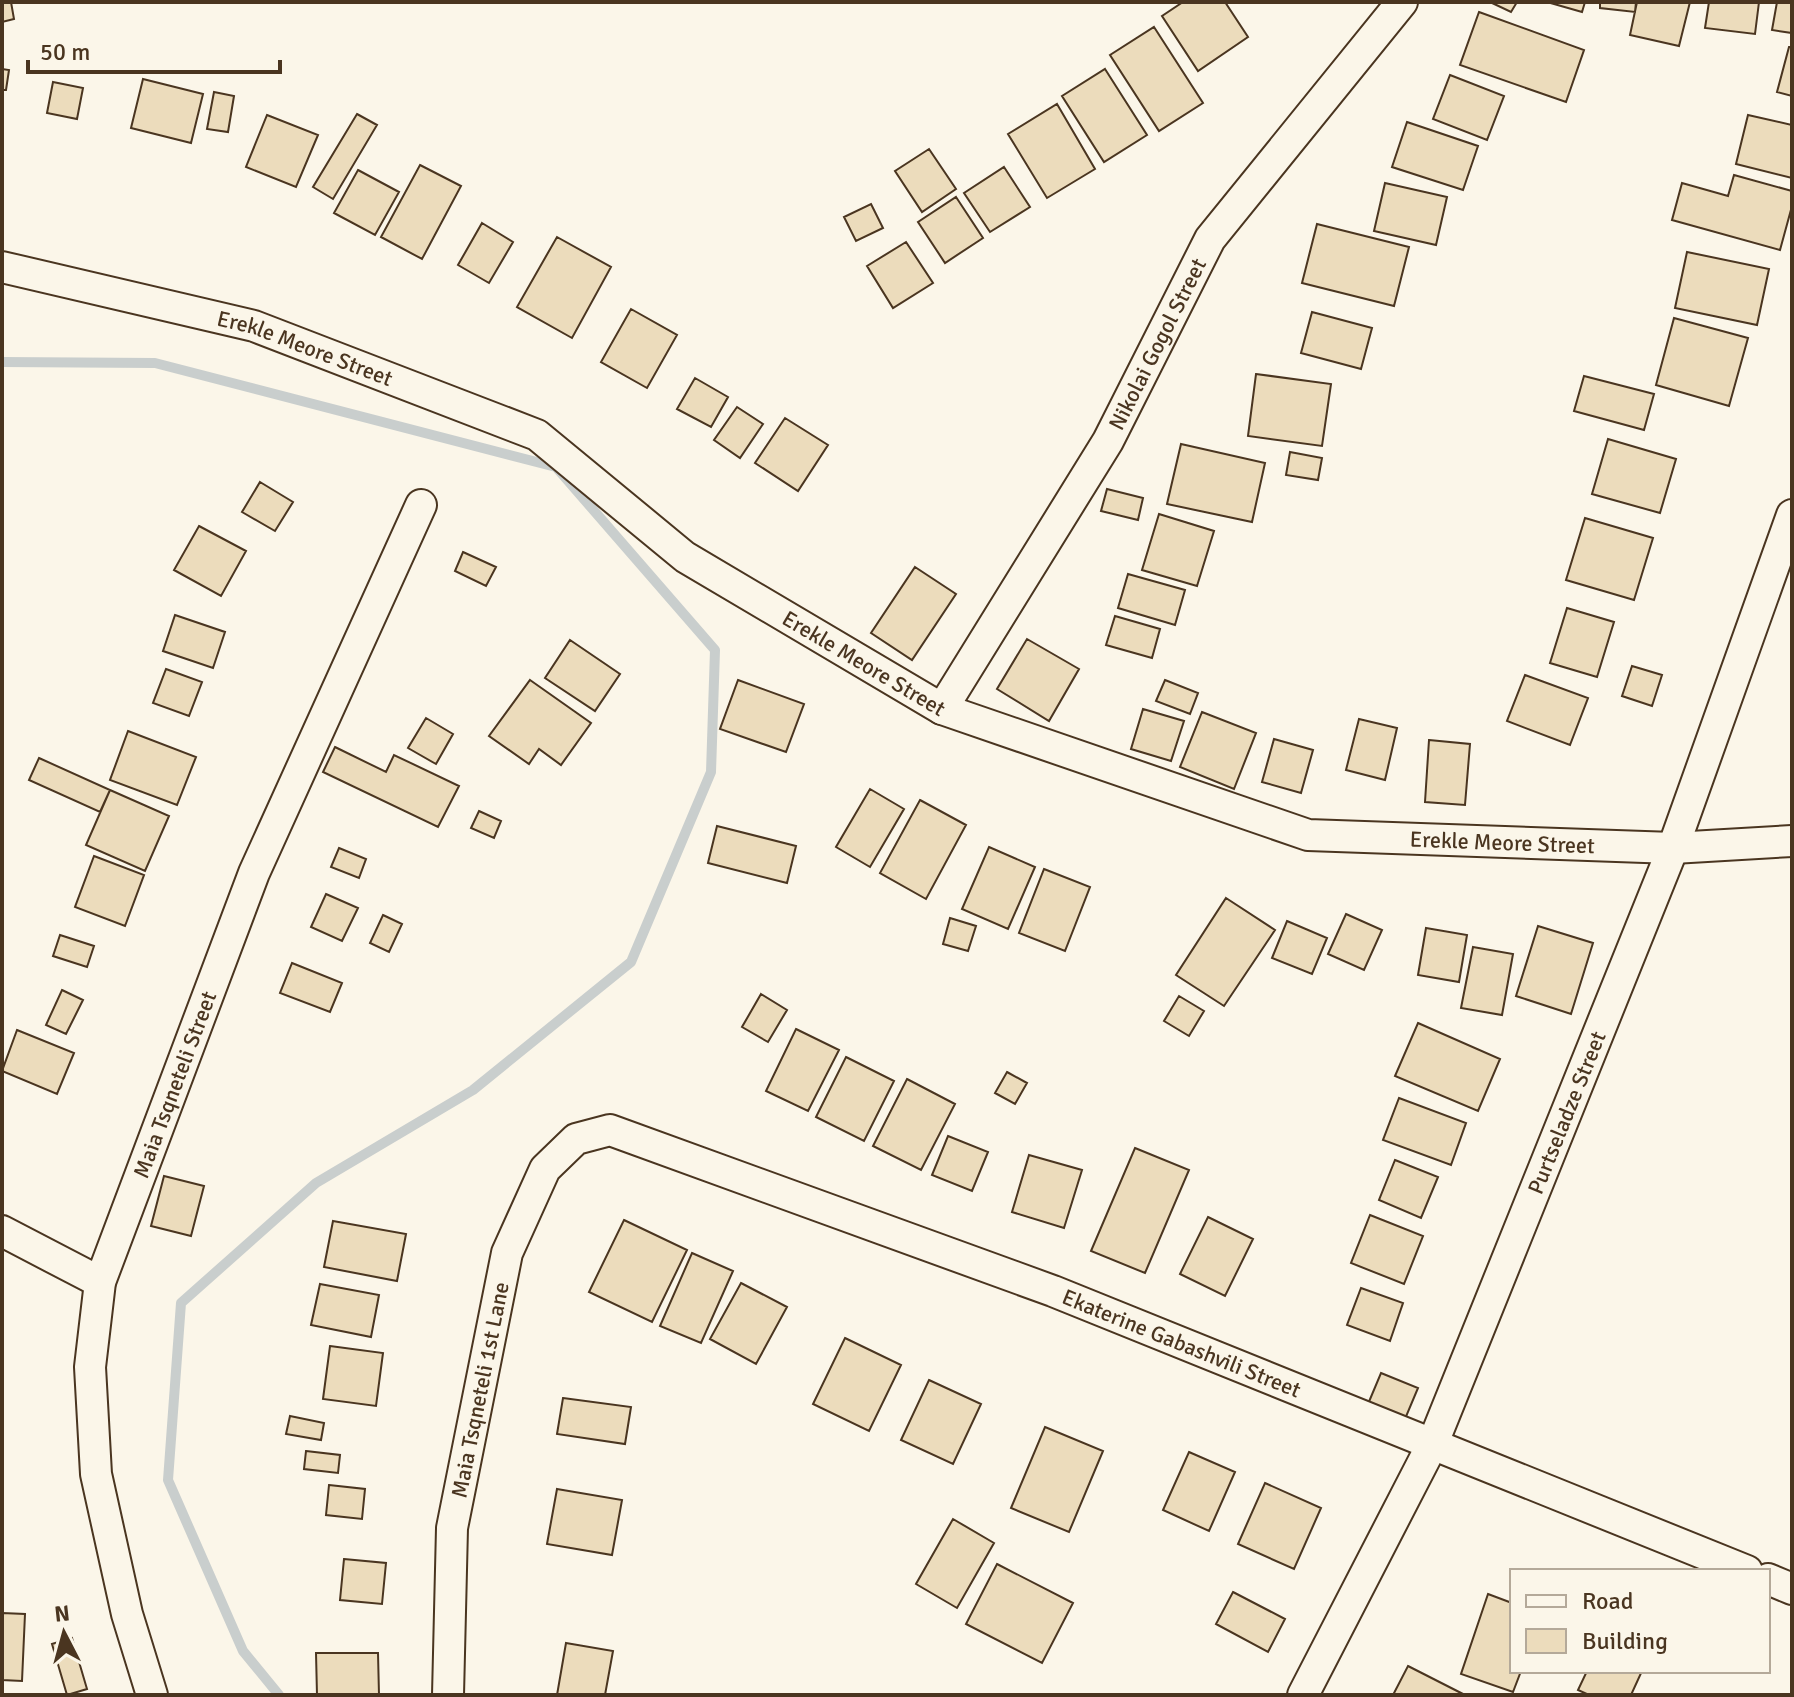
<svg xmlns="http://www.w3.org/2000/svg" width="1794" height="1697" font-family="Signika,sans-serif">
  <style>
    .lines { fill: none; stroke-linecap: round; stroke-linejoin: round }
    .stream { stroke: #c9cecd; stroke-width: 10 }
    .building { fill: #ecdcbc; stroke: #4a3520; stroke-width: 2 }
    .street-casing { stroke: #4a3520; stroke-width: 34 }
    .street { stroke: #fbf6e9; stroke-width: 30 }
    .labels { text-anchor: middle; stroke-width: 6; stroke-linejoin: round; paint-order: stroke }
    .street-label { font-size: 22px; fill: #4a3520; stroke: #fbf6e9 }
  </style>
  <rect width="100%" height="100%" fill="#fbf6e9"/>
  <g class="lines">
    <path class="stream" d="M2 362 155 363 556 467 715 650 711 772 631 962 473 1090 316 1183 181 1303 168 1480 243 1651 279 1695"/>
  </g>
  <path class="building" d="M2 2H11L14 19 2 22Z
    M1183 2H1225L1248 37 1198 71 1162 16Z
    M1490 2H1517L1511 12Z
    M1547 2H1585L1582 12Z
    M1600 2H1636L1635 12 1600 8Z
    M1637 2H1690L1679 46 1630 35Z
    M1709 2H1759L1755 34 1705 28Z
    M1777 2H1792V33L1772 30Z
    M1479 12 1584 50 1566 102 1460 65Z
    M1154 27 1203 103 1159 131 1110 55Z
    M1789 47H1792V96L1777 92Z
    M2 69 9 70 6 90H2Z
    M1105 69 1147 135 1104 162 1062 96Z
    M1450 75 1504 96 1487 140 1433 119Z
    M143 79 203 94 191 143 131 128Z
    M53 82 83 88 77 119 47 113Z
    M214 92 234 96 228 132 207 129Z
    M1057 104 1095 169 1047 198 1008 134Z
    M357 114 377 125 333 199 313 187Z
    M267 115 318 135 296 187 246 167Z
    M1748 115 1792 125V178L1736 164Z
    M1407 122 1478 146 1463 190 1392 167Z
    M929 149 956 189 922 212 895 171Z
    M420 165 461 186 422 259 381 237Z
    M1004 167 1030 207 990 232 964 193Z
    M358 170 399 192 375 235 334 213Z
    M1734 175 1792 191V206L1780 250 1672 220 1682 183 1728 196Z
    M1385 183 1447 197 1436 245 1374 231Z
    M956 197 983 238 945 263 918 222Z
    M871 204 883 228 856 241 844 217Z
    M482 223 513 242 489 283 458 265Z
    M1317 224 1409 247 1394 306 1302 283Z
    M557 237 611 267 572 338 517 307Z
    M906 242 933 283 893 308 867 266Z
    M1687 252 1769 269 1757 325 1675 308Z
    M631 309 677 335 647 388 601 362Z
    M1312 312 1372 328 1361 369 1301 353Z
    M1674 318 1748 338 1729 406 1656 385Z
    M1256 374 1331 384 1322 446 1248 436Z
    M1584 376 1654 394 1644 430 1574 411Z
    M695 378 728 397 711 427 677 409Z
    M737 407 763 424 740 458 714 440Z
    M785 418 828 445 798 491 755 463Z
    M1608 439 1676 459 1660 513 1592 494Z
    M1181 444 1265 463 1252 522 1167 504Z
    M1290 452 1322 458 1318 480 1286 475Z
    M260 482 293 502 275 531 242 512Z
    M1107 489 1143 498 1138 520 1101 511Z
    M1159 514 1214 531 1197 586 1142 570Z
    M1585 518 1653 538 1634 600 1566 580Z
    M199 526 246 551 221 596 174 570Z
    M463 552 496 567 486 586 455 571Z
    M915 567 956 594 912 660 871 633Z
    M1128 574 1185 590 1175 625 1118 608Z
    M1567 608 1614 622 1597 677 1550 663Z
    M175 615 225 632 213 668 163 651Z
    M1115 616 1160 629 1152 658 1106 645Z
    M1027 639 1079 669 1049 721 997 689Z
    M570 640 620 674 595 711 545 678Z
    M1632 666 1662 675 1652 706 1622 696Z
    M166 669 202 682 189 716 153 703Z
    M1525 675 1588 698 1570 745 1507 721Z
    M530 680 591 723 561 765 539 749 529 764 489 736Z
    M738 680 804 704 786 752 720 729Z
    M1165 680 1198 693 1190 714 1156 701Z
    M1143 709 1184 721 1171 761 1131 749Z
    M1202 712 1256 733 1234 789 1180 767Z
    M426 718 453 734 436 764 408 748Z
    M1359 719 1397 728 1385 780 1346 770Z
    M128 731 196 757 177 805 110 780Z
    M1274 739 1313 750 1301 793 1262 782Z
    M1429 740 1470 744 1465 805 1425 802Z
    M335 747 386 772 394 755 459 786 438 827 323 772Z
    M39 758 110 790 100 812 29 780Z
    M870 789 904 809 870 867 836 847Z
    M110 790 169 816 145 871 86 845Z
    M920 800 966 825 926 899 880 873Z
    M479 811 501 821 494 838 471 828Z
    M717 826 796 846 787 883 708 863Z
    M989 847 1035 867 1008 929 962 909Z
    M339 848 366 859 359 878 331 867Z
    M94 856 144 875 125 926 75 907Z
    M1044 869 1090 887 1065 951 1019 933Z
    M326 894 358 908 342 941 311 927Z
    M1226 898 1275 930 1224 1006 1176 975Z
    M1346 914 1382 930 1364 970 1328 954Z
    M383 915 402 924 389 952 370 943Z
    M950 918 976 926 968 951 943 944Z
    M1287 921 1327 938 1312 974 1272 958Z
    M1538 926 1593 943 1571 1014 1516 996Z
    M1426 928 1467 935 1459 982 1418 975Z
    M60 935 94 946 87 967 53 956Z
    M1473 947 1513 954 1502 1015 1461 1008Z
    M292 963 342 983 330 1012 280 993Z
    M62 990 83 1000 66 1034 46 1025Z
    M761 994 787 1010 768 1042 742 1027Z
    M1179 996 1204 1011 1189 1036 1164 1021Z
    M1418 1023 1500 1059 1478 1111 1395 1076Z
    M796 1029 839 1050 808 1111 766 1091Z
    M17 1030 74 1053 57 1094 2 1071Z
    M846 1057 894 1081 864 1141 816 1117Z
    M1007 1072 1027 1083 1015 1104 995 1093Z
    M907 1079 955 1104 921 1170 873 1146Z
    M1399 1098 1466 1123 1451 1165 1383 1140Z
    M948 1136 988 1152 972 1191 932 1175Z
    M1135 1148 1189 1170 1145 1273 1091 1251Z
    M1029 1155 1082 1170 1064 1228 1012 1212Z
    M1395 1160 1438 1177 1421 1218 1379 1200Z
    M164 1176 204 1186 191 1236 151 1226Z
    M1370 1215 1423 1236 1404 1284 1351 1263Z
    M1208 1217 1253 1239 1225 1296 1180 1274Z
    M624 1220 687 1250 652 1322 589 1292Z
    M333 1221 406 1234 397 1281 324 1267Z
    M692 1253 733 1271 701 1343 660 1326Z
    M741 1283 787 1307 756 1364 710 1339Z
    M320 1284 379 1295 371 1337 311 1325Z
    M1361 1288 1403 1303 1390 1341 1347 1325Z
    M845 1338 901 1365 869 1431 813 1404Z
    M330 1346 383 1353 376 1406 323 1399Z
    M1381 1373 1418 1388 1405 1419 1368 1404Z
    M929 1380 981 1404 953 1464 901 1440Z
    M563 1398 631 1407 625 1444 557 1434Z
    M290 1416 324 1423 321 1440 286 1434Z
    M1045 1427 1103 1451 1069 1532 1011 1508Z
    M306 1451 340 1455 338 1473 304 1469Z
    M1189 1452 1235 1472 1209 1531 1163 1510Z
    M1265 1483 1321 1508 1294 1569 1238 1544Z
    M329 1485 365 1489 362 1519 326 1515Z
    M557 1489 622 1500 612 1555 547 1544Z
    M953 1519 994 1543 957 1608 916 1584Z
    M344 1559 386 1563 382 1604 340 1600Z
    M997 1564 1073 1603 1042 1663 966 1624Z
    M1233 1592 1285 1619 1268 1652 1216 1624Z
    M1488 1594 1512 1603V1671H1521L1513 1692 1461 1674Z
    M2 1613 25 1614 22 1681 2 1680Z
    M72 1638 87 1689 67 1695 52 1644Z
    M566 1643 613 1651 605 1695H557Z
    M316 1653H378L379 1695H317Z
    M1408 1666 1465 1695H1393Z
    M1587 1671H1642L1631 1695H1589L1578 1690Z"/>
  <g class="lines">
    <g class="street-casing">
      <g id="street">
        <path id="s1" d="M2 267 254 326 537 435 685 557 942 709 1308 835 1673 848 1792 841"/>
        <path id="s2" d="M942 709 1108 441 1210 239 1402 2"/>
        <path d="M2 1231 100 1282"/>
        <path d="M1768 1579 1792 1589"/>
        <path id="s3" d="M152 1695 127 1614 96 1474 90 1367 100 1282 254 873 421 505"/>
        <path id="s4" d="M448 1695 452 1528 507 1253 545 1169 576 1139 610 1130 1053 1291 1747 1571"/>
        <path id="s5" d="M1303 1695 1433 1443 1673 848 1792 515"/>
      </g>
    </g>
    <use href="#street" class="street"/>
  </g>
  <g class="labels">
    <g class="street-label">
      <text dy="8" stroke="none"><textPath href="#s2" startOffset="424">Nikolai Gogol Street</textPath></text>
      <text dy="8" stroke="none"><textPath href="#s1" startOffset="314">Erekle Meore Street</textPath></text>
      <text dy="8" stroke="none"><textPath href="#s1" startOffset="962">Erekle Meore Street</textPath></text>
      <text dy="8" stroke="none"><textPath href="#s1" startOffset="1634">Erekle Meore Street</textPath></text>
      <text dy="8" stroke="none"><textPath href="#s3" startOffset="632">Maia Tsqneteli Street</textPath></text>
      <text dy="8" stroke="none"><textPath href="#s5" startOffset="640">Purtseladze Street</textPath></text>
      <text dy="8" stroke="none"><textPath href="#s4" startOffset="1228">Ekaterine Gabashvili Street</textPath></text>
      <text dy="8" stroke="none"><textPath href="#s4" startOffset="308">Maia Tsqneteli 1st Lane</textPath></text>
    </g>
  </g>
  <rect width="1794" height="1697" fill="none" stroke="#4a3520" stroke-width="8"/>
  <rect x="1510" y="1569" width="260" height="104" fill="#fbf6e9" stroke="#b4a999" stroke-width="2"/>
  <rect x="1526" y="1595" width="40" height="12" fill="#fbf6e9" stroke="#b4a999" stroke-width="2"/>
  <text x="1582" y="1609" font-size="24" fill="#4a3520">Road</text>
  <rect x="1526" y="1629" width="40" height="24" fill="#ecdcbc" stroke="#b4a999" stroke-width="2"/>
  <text x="1582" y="1649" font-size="24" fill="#4a3520">Building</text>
  <g transform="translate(64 1633) rotate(354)" stroke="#fbf6e9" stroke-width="6" paint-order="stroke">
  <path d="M0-6L14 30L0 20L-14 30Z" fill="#4a3520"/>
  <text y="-12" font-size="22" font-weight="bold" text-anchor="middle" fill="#4a3520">N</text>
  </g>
  <path d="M28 60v12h252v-12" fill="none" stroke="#4a3520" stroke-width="4"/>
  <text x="40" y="60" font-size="24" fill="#4a3520" stroke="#fbf6e9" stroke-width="6" paint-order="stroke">50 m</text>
</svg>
